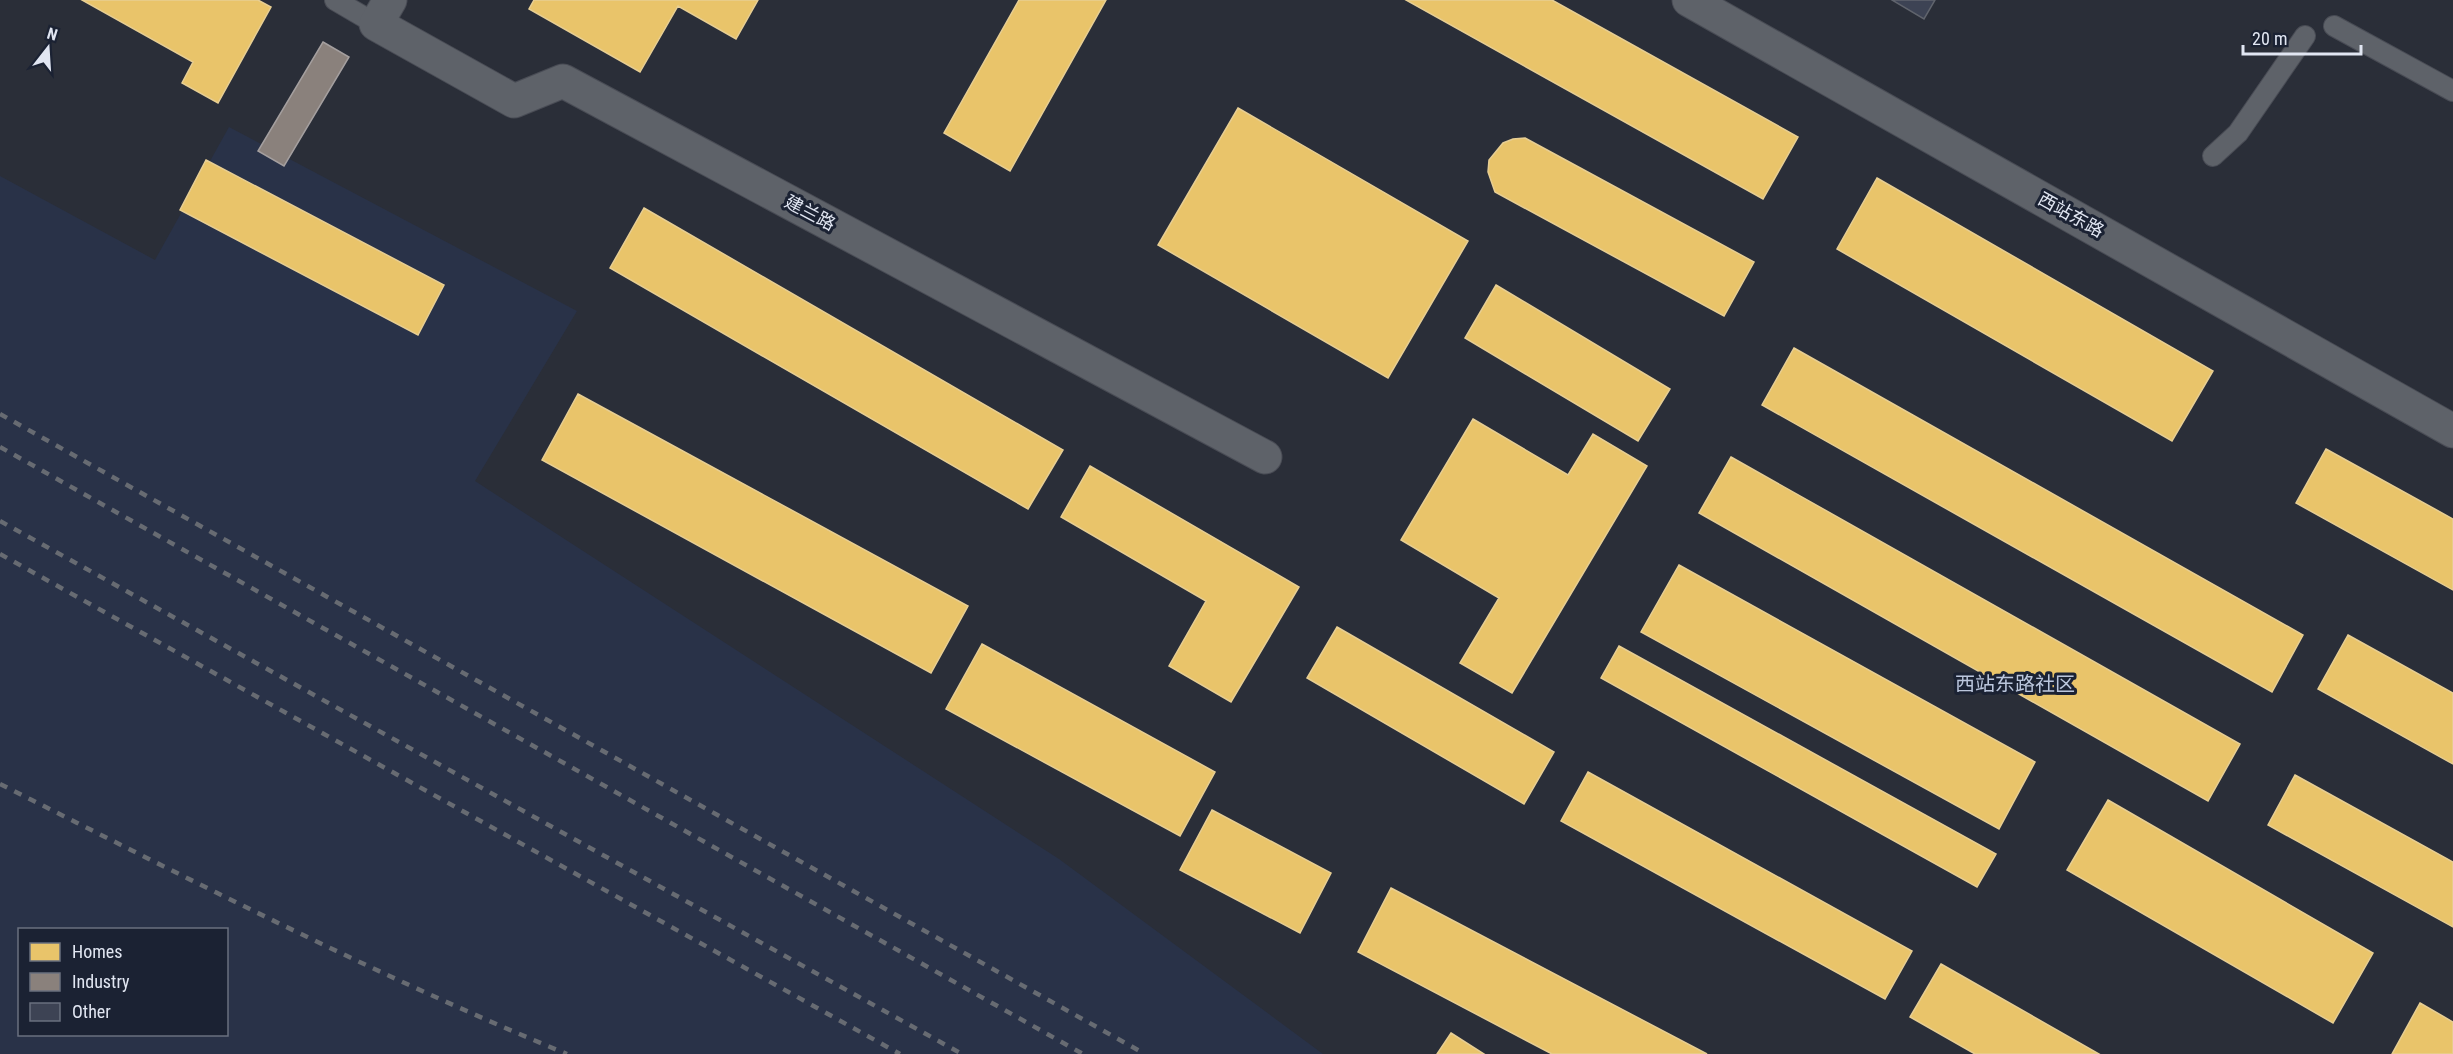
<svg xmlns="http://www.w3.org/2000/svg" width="2453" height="1054" font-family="'Roboto Condensed','Noto Sans SC',sans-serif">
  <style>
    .built { fill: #293248; fill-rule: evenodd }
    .homes { fill: #e9c46a; stroke: #e7ce93; stroke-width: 1.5 }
    .industry { fill: #8a817c; stroke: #a49f9f; stroke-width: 1.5 }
    .building { fill: #3d4354; stroke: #60646d; stroke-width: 1.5 }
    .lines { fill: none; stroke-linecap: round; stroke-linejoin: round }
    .lane-casing { stroke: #494c55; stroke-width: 22 }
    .street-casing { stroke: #494c55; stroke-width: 35 }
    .lane { stroke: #5e6269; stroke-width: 20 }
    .street { stroke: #5e6269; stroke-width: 33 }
    .rail { stroke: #676b72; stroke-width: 4.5; stroke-dasharray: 8 8; stroke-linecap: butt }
    .labels { text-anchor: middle; stroke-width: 6; stroke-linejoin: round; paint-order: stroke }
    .street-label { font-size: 18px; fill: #e1e6f2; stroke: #1b2233 }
    .neighbourhood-label { font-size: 20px; fill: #bbc6dc; stroke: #1b2233 }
  </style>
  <rect width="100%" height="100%" fill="#2a2e38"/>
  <path class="built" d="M229 127 577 311 475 481 1059 859 1323 1054H0V176L155 260ZM20 930H226V1034H20Z"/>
  <path class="homes" d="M82 0H258L271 7 218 103 182 83 193 62Z
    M534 0H758L736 39 678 6 640 72 529 9Z
    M1019 0H1106L1010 171 944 133Z
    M1406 0H1552L1798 137 1763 199Z
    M1238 108 1468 241 1388 378 1158 245Z
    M1525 138 1754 262 1724 316 1495 192 1488 172 1489 160 1503 143 1513 139Z
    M206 160 444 285 418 335 180 210Z
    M1877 178 2213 371 2172 441 1837 249Z
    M644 208 1063 450 1028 509 610 268Z
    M1496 285 1670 389 1638 441 1465 338Z
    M1794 348 2303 635 2272 692 1762 405Z
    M578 394 968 606 931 673 542 460Z
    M1473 419 1568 475 1593 434 1647 466 1512 693 1460 663 1499 598 1401 540Z
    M2326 449 2453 519V590L2296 503Z
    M1731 457 2240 744 2208 801 1699 513Z
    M1090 466 1299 587 1231 702 1169 666 1206 601 1061 517Z
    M1679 565 2035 762 1999 829 1641 632Z
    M1337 627 1554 752 1524 804 1307 678Z
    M2348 635 2453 693V764L2318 689Z
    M982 644 1215 772 1180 836 946 709Z
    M1619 646 1996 854 1977 887 1601 678Z
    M1588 772 1912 951 1885 999 1561 821Z
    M2295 775 2453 862V927L2268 825Z
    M2108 800 2373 953 2333 1023 2067 870Z
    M1212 810 1331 873 1300 933 1180 870Z
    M1391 888 1707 1054H1552L1358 952Z
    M1941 964 2099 1054H1975L1910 1017Z
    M2420 1003 2453 1022V1054H2392Z
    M1451 1033 1484 1054H1437Z"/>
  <path class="industry" d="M323 42 349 57 284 166 258 151Z"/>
  <path class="building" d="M1892 0H1935L1924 19Z"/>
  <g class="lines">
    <g class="lane-casing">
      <path id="lane" d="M335 0 376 24
        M2334 26 2453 91
        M2213 156 2238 133 2305 36"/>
    </g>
    <g class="street-casing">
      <path id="street" d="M390 0 376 24 514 101 563 81 1265 457
        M1689 0 2453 431"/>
    </g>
    <use href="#lane" class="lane"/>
    <use href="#street" class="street"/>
    <path class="rail" d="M0 414 1145 1054
      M0 447 1083 1054
      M0 521 962 1054
      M0 554 900 1054
      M0 784C187 878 373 974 567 1054"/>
  </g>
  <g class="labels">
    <g class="street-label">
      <text transform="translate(810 213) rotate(28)" y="6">建兰路</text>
      <text transform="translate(2071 215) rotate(29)" y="6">西站东路</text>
    </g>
    <g class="neighbourhood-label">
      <text x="2015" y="691">西站东路社区</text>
    </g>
  </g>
  <rect x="18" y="928" width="210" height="108" fill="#1b2233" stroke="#6a707f" stroke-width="1.5"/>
  <rect x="30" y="943" width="30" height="18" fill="#e9c46a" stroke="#6a707f" stroke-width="1.5"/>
  <text x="72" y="958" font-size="18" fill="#e1e6f2">Homes</text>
  <rect x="30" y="973" width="30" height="18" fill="#8a817c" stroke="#6a707f" stroke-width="1.5"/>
  <text x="72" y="988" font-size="18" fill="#e1e6f2">Industry</text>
  <rect x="30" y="1003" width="30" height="18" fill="#3d4354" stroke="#6a707f" stroke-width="1.5"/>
  <text x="72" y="1018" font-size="18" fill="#e1e6f2">Other</text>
  <g transform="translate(48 48) rotate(17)" stroke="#1b2233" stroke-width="4.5" paint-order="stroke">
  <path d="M0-4.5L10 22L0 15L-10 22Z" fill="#e1e6f2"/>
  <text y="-9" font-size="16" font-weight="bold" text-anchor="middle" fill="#e1e6f2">N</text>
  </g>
  <path d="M2243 45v9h118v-9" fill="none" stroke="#e1e6f2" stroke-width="3"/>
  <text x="2252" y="45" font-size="18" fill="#e1e6f2" stroke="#1b2233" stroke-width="4.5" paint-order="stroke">20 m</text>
</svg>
